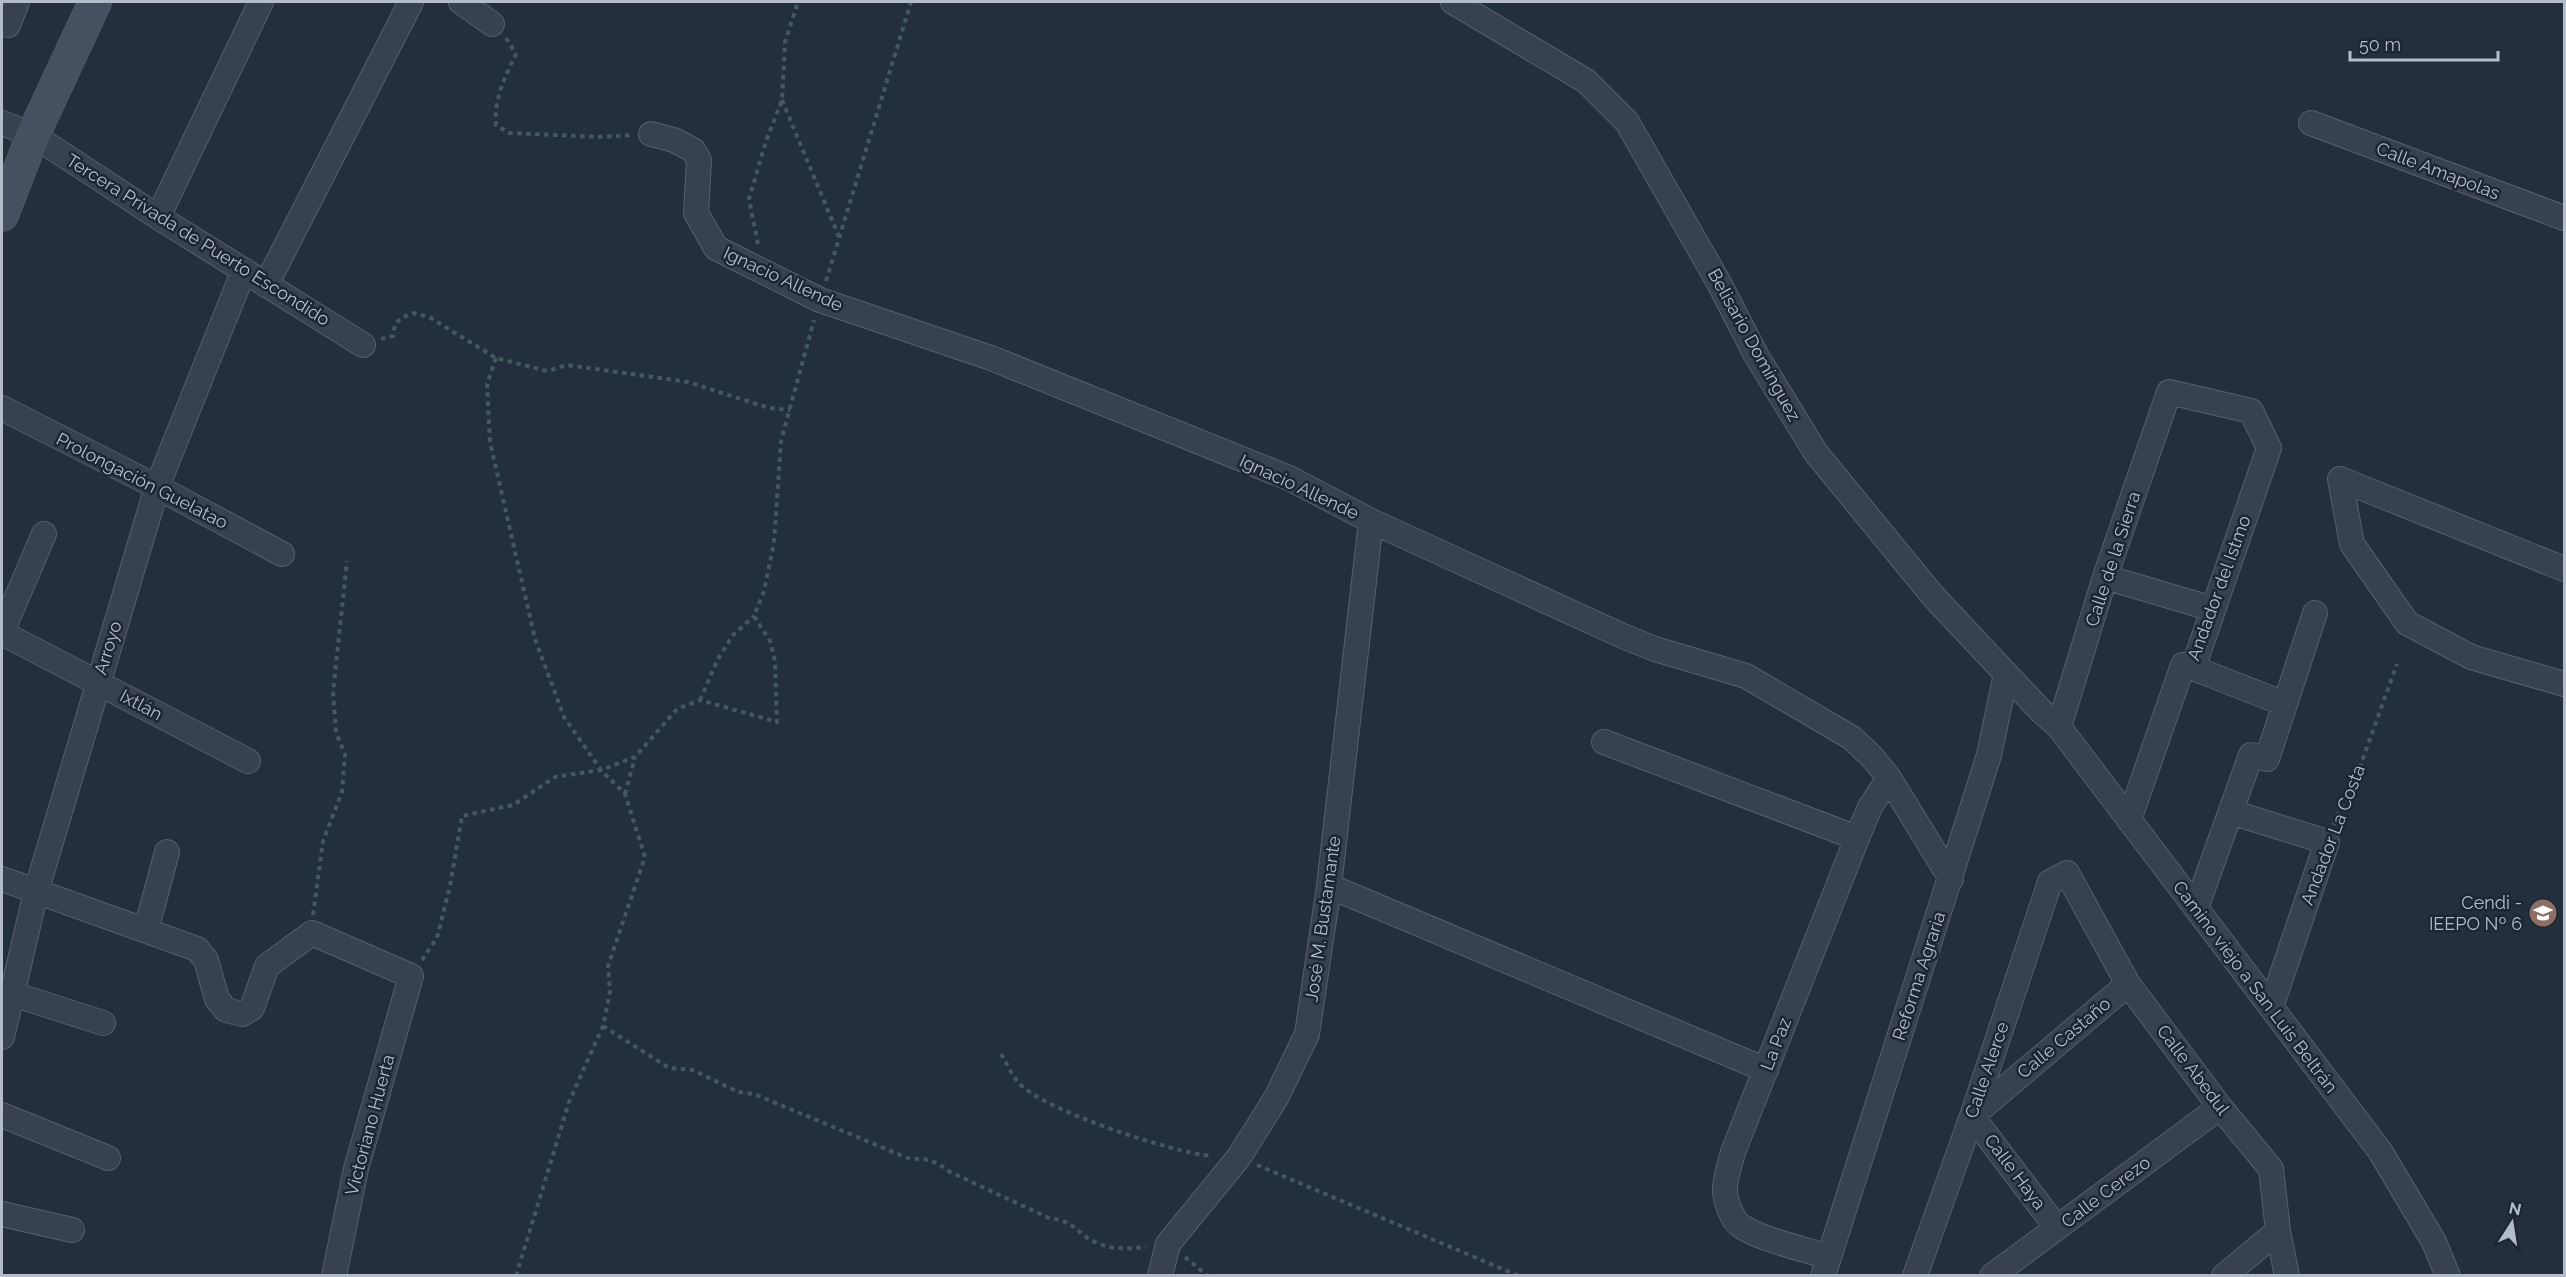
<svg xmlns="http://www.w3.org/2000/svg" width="2566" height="1277" font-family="Raleway,sans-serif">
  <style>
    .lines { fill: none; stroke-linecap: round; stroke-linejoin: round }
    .street-casing { stroke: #565f6c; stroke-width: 26 }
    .secondary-casing { stroke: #565f6c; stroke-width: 34 }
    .path { stroke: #44595c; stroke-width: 4; stroke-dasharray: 4.5 4.5; stroke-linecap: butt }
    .street { stroke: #38414e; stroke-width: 24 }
    .secondary { stroke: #465061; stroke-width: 33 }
    .labels { text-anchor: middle; stroke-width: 5; stroke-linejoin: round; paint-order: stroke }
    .street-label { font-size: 18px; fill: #b4bcc9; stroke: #1d2633 }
    .poi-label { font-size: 18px; fill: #b4bcc9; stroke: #1d2633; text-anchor: end }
  </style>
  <rect width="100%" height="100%" fill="#242f3e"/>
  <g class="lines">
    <g class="street-casing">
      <path id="street" d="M461 2 492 24
        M1453 2 1586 81 1627 122 1719 283 1756 355 1816 453 1933 596 2042 712 2059 727 2380 1151 2434 1242 2448 1276
        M8 25 17 2
        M2 123 33 135 158 217 363 345
        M2311 123 2564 218
        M651 134 674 140 693 150 699 160 696 213 716 248 820 300 991 358 1289 478 1371 521 1625 637 1655 649 1746 676 1852 738 1873 758 1889 778 1951 879
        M158 217 261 2
        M266 285 411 2
        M2 408 157 487 282 554
        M2340 479 2352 544 2407 623 2471 657 2564 684
        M2340 479 2564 569
        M2105 577 2213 609
        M2 632 44 534
        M2 633 248 761
        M2193 668 2285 704
        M2059 727 2105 577 2169 392 2251 411 2269 448 2193 668 2183 665 2129 820
        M1604 742 1857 838
        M2231 812 2327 842 2271 1007
        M2 879 197 949 206 960 217 999 226 1010 242 1014 252 1008 267 966 312 933 411 976 356 1169 334 1276
        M1329 886 1766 1070
        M2196 908 2251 755 2267 759 2315 613
        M146 930 167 852
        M13 994 103 1023
        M2 1037 36 892 157 487 244 270
        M2 1115 108 1158
        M2 1214 72 1230
        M2057 1228 1972 1116 2128 984
        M1829 1257C1805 1249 1761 1240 1741 1226 1732 1220 1727 1204 1725 1193 1724 1180 1730 1165 1733 1152L1857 838 1870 807 1889 778
        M1160 1276 1168 1244 1239 1157 1276 1098 1307 1034 1329 886 1371 521
        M1823 1276 1989 755 2006 674
        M1915 1276 1972 1116 2050 882 2067 873 2128 984 2220 1107 2271 1169 2278 1231 2287 1276
        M1992 1276 2220 1107
        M2224 1276 2278 1231"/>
    </g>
    <g class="secondary-casing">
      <path id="secondary" d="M2 215 33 135 95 2"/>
    </g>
    <path class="path" d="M506 38 516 54C505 77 494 98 496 125L509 133 598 137 632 135
      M782 100 839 237
      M758 244 749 199 766 141 782 100 785 42 798 2
      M826 281 911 2
      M381 339 393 336 395 324 401 318 413 313 429 317 496 358 547 371 567 365 688 382 769 408 790 410
      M496 358 487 384 490 442 535 639 564 717 601 770 625 794 645 857 608 966 610 992 603 1026 569 1102 516 1276
      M700 700 717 661 732 636 754 616
      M625 794 635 758
      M2334 825 2337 816 2348 800 2397 664
      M313 915 323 841 342 792 345 754 336 733 333 692 347 561
      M422 960 437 938 450 886 462 816 513 805 555 777 601 770 635 757 677 709 700 700 777 722 775 661 770 641 754 616 764 591 774 543 781 441 814 320
      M603 1026 669 1068 693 1070 738 1092 754 1094 910 1159C927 1158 936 1161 950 1172L1049 1218C1078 1222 1075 1233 1095 1242 1112 1250 1128 1249 1146 1247
      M1001 1054C1007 1063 1011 1074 1018 1082 1041 1110 1174 1153 1212 1156
      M1257 1165 1519 1276
      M1185 1257 1208 1276"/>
    <use href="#street" class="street"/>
    <use href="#secondary" class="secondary"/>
  </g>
  <defs>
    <g id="school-disc" transform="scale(1.5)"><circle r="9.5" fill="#8d6e63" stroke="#1d2633"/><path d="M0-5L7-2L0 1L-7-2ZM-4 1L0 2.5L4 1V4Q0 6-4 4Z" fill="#fff"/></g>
  </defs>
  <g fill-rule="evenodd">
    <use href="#school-disc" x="2543" y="913"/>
  </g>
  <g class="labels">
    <g class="street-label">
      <text transform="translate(2438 171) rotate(21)" y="6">Calle Amapolas</text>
      <text transform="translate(198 240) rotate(32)" y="6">Tercera Privada de Puerto Escondido</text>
      <text transform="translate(783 279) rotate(25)" y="6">Ignacio Allende</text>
      <text transform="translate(1754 345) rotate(61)" y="6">Belisario Domínguez</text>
      <text transform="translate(142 481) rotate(27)" y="6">Prolongación Guelatao</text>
      <text transform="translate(1299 487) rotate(25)" y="6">Ignacio Allende</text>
      <text transform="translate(2113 559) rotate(-72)" y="6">Calle de la Sierra</text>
      <text transform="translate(2219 588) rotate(-70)" y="6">Andador del Istmo</text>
      <text transform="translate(108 648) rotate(-73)" y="6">Arroyo</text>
      <text transform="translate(141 705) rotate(28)" y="6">Ixtlán</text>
      <text transform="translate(2333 835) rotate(-69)" y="6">Andador La Costa</text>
      <text transform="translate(1323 919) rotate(-82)" y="6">José M. Bustamante</text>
      <text transform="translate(1919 976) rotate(-72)" y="6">Reforma Agraria</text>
      <text transform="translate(2255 987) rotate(53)" y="6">Camino viejo a San Luis Beltrán</text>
      <text transform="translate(2064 1038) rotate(-40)" y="6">Calle Castaño</text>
      <text transform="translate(1776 1044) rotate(-69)" y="6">La Paz</text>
      <text transform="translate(1987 1070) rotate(-71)" y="6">Calle Alerce</text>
      <text transform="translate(2193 1070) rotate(53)" y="6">Calle Abedul</text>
      <text transform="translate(370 1125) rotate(-75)" y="6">Victoriano Huerta</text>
      <text transform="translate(2015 1172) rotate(53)" y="6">Calle Haya</text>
      <text transform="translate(2106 1192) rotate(-37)" y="6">Calle Cerezo</text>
    </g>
    <g class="poi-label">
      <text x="2522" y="909">Cendi -<tspan x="2522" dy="21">IEEPO Nº 6</tspan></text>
    </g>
  </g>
  <rect width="2566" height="1277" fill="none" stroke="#b4bcc9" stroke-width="6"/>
  <g transform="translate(2512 1223) rotate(12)" stroke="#1d2633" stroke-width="4.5" paint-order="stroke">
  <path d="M0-4.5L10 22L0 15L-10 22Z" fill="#b4bcc9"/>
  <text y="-9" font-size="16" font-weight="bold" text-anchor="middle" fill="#b4bcc9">N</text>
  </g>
  <path d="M2350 51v9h148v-9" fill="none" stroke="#b4bcc9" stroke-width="3"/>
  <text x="2359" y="51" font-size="18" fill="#b4bcc9" stroke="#1d2633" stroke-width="4.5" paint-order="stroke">50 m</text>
</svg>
